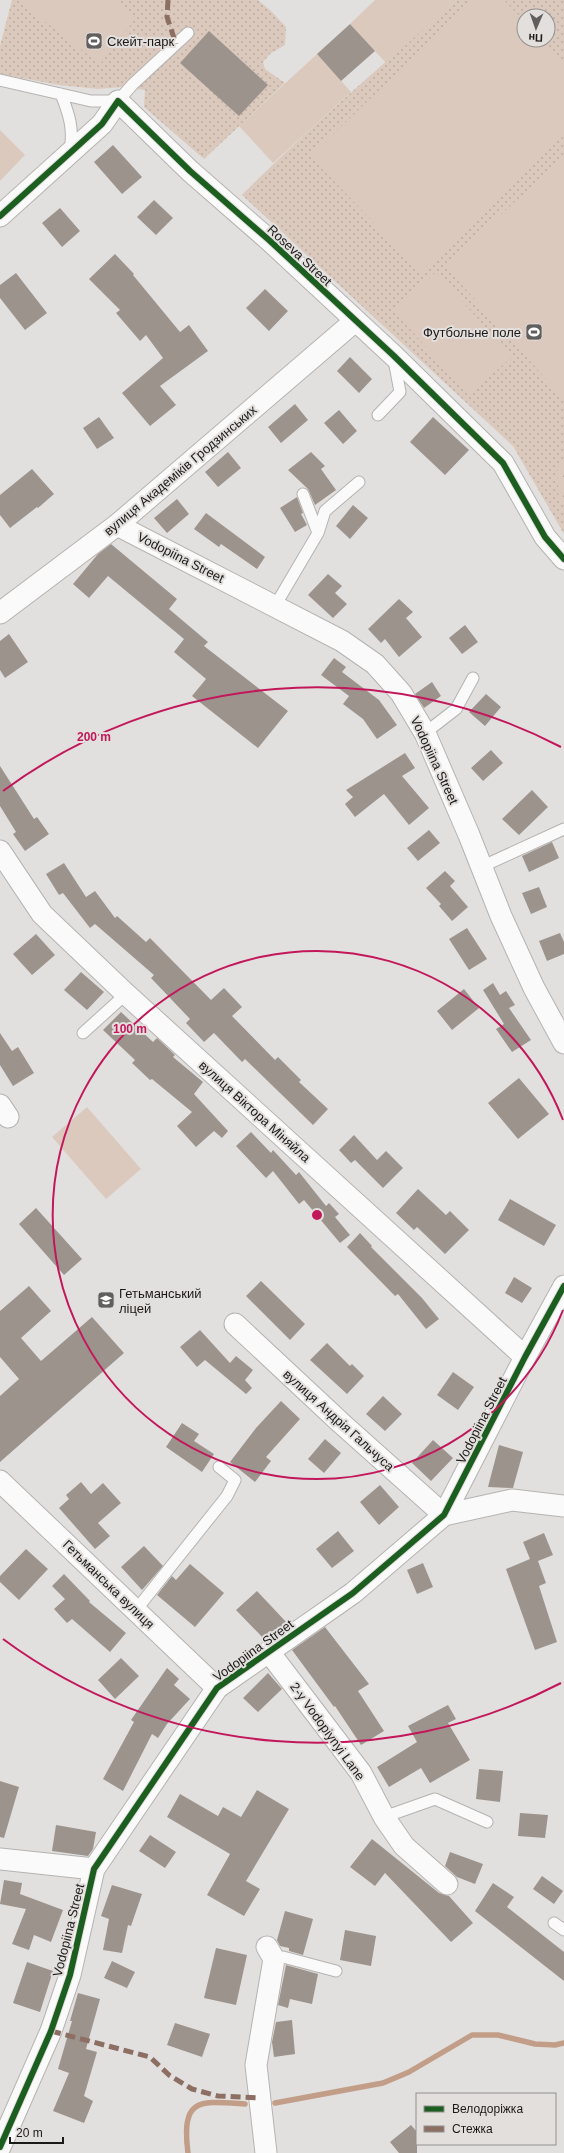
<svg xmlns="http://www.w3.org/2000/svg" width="564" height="2153" font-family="Arial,sans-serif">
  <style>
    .grass { fill: url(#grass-dots); fill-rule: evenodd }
    .forest { fill: url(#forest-firs) }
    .pitch { fill: #dbc9bd }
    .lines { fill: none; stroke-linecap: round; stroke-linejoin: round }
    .stream { stroke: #c29e88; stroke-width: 5.5 }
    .building { fill: #9d938d }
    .service-casing { stroke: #b5b3b2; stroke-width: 13 }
    .minor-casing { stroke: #b5b3b2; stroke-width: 23 }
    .service { stroke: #fbfafa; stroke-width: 11 }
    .minor { stroke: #fbfafa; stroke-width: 21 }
    .quiet { stroke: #8d6e63; stroke-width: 5; stroke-dasharray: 10 5; stroke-linecap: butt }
    .cycleway-casing { stroke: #e3dfdd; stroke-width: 8 }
    .cycleway { stroke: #1b5e20; stroke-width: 6 }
    .ring { fill: none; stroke: #c2185b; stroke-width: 2 }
    .labels { text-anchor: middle; stroke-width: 4; stroke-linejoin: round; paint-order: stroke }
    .poi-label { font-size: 13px; fill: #1b1a19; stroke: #e3dfdd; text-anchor: start }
    .street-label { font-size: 13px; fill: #1b1a19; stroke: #e3dfdd }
    .centre { fill: #c2185b; stroke: #e3dfdd; stroke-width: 2 }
    .ring-label { font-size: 12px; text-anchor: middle; font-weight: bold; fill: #c2185b; stroke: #e3dfdd; stroke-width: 4; stroke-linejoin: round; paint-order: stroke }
  </style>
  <defs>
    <pattern id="grass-dots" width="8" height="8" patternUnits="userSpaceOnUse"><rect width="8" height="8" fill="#dbc9bd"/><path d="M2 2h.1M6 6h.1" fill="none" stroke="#bbaca2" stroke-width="1.8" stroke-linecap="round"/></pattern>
    <pattern id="forest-firs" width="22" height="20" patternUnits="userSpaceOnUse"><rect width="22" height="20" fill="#dbc9bd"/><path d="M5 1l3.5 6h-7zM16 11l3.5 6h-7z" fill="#bbaca2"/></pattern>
  </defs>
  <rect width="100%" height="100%" fill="#e2e0de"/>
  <path class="grass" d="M12 0H258L271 11 286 27 285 45 271 53 263 62 265 69 285 83 204 159 144 107 145 90 121 87 98 89 59 85 0 74V46Z
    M456 0H564V534L513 446 242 195C310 126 384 64 456 0ZM524 16H548V40H524Z"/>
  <path class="forest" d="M564 460V505L557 491 558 466Z"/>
  <path class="pitch" d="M17 0H113L136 18 100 64Z
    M375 0H456L386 63 350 24Z
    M474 0H504L524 21V40H542L564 63V135L421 272 310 156Z
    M317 54 351 92 273 163 239 126Z
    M0 130 25 155 0 181Z
    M564 158V399L444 265Z
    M436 272 512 357 469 395 393 310Z
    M87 1107 141 1169 106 1199 52 1137Z"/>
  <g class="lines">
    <path class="stream" d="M275 2103 383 2083 409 2072 472 2035H498L535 2044 555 2045 564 2043
      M188 2153C181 2097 199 2101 245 2104"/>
  </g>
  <path class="building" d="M350 24 375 51 341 81 317 54Z
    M209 31 268 85 239 116 180 63Z
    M113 145 142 177 122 194 94 162Z
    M154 200 173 218 156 235 137 217Z
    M60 208 80 231 62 247 42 223Z
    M115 254 134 274 133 275 180 332 189 325 208 351 160 386 176 405 150 426 122 393 163 358 146 335 140 341 116 313 120 310 89 279Z
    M16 273 47 313 25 330 0 298V285Z
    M265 289 288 311 269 331 246 308Z
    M350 357 372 379 359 393 337 371Z
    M295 404 308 420 281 443 268 427Z
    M339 410 357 431 343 444 324 423Z
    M99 417 114 438 97 449 83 428Z
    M433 417 469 450 445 475 410 442Z
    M228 452 241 468 218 487 205 472Z
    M311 452 325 466 321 469 336 490 315 505 308 489 288 470Z
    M32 469 54 494 38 508 37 507 10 528 0 515V495Z
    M297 497 303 513 301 514 307 525 295 532 280 508Z
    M177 499 189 514 167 533 154 518Z
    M353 505 368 518 350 539 336 526Z
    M206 513 265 557 257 569 221 544 219 547 194 529Z
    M111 544 177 599 169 609 208 642 204 646 288 711 258 748 192 696 206 679 174 652 184 639 108 576 89 598 73 584 98 554Z
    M328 574 342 586 335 593 347 604 333 618 308 595Z
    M399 599 413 612 406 618 422 637 399 657 385 639 381 643 368 629Z
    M465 625 478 642 462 654 449 638Z
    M9 634 28 662 5 678 0 670V641Z
    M334 658 346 667 342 672 379 700 397 725 377 739 363 719 343 704 349 696 321 675Z
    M432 682 441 696 424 708 415 694Z
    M486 694 501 707 485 726 469 712Z
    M491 750 503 763 483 781 471 768Z
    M405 753 415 768 402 776 429 808 409 825 384 794 355 817 345 804 353 797 346 790Z
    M0 766 34 819 37 817 49 834 25 851 13 834 16 832 0 806Z
    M532 790 548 807 519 835 502 819Z
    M429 830 440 843 418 861 407 848Z
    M552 842 559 858 529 872 522 856Z
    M64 863 86 897 95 891 115 918 117 916 146 942 150 938 211 1000 224 988 242 1007 232 1016 275 1060 278 1057 301 1080 299 1082 328 1109 313 1125 245 1059 242 1062 214 1033 204 1042 186 1023 190 1019 151 978 154 975 95 924 90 928 63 893 59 895 46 874Z
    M445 871 455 881 450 886 468 907 452 921 439 906 441 904 426 888Z
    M539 887 547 907 531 914 522 893Z
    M467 928 487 959 469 970 449 939Z
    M560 933 564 942V954L547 961 539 941Z
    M36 934 55 955 32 975 13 954Z
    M81 972 104 992 87 1010 64 990Z
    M493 983 500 995 506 991 515 1005 509 1008 531 1040 512 1052 496 1029 504 1024 483 990Z
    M464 989 479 1008 452 1030 437 1011Z
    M121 1012 153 1042 157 1038 175 1055 173 1057 203 1082 194 1094 228 1131 222 1138 214 1131 196 1147 177 1126 192 1112 152 1079 150 1080 132 1063 135 1060 103 1030Z
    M0 1033 12 1051 18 1047 34 1073 13 1086 0 1065Z
    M519 1078 549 1114 518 1139 488 1103Z
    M251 1132 271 1153 273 1150 296 1175 299 1172 326 1206 329 1203 339 1214 335 1217 350 1235 340 1243 304 1200 299 1204 273 1171 266 1178 236 1146Z
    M354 1135 377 1160 386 1151 403 1168 383 1188 355 1160 351 1163 339 1150Z
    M418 1189 446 1215 450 1211 469 1230 445 1254 417 1227 414 1230 396 1213Z
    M510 1199 556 1225 544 1246 498 1220Z
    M36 1208 82 1259 64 1275 19 1224Z
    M360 1233 372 1246 371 1247 422 1298 439 1319 426 1329 398 1294 395 1296 347 1247Z
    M514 1277 532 1288 522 1303 505 1293Z
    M261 1281 305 1324 290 1340 246 1296Z
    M29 1286 51 1311 21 1338 41 1361 92 1317 124 1353 0 1462V1396L19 1379 0 1357V1311Z
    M200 1330 230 1363 236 1356 253 1370 245 1380 252 1388 246 1394 205 1360 197 1367 180 1347Z
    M327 1343 350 1366 352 1364 364 1376 347 1394 310 1360Z
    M453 1372 474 1387 458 1410 437 1395Z
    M383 1396 402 1414 385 1431 366 1414Z
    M281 1401 300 1419 266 1457 271 1461 255 1482 230 1462 256 1428Z
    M182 1423 199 1434 194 1441 214 1454 202 1472 166 1447Z
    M325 1439 341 1453 324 1473 308 1459Z
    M433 1440 453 1458 431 1481 412 1463Z
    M499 1445 523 1452 513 1488 488 1487Z
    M81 1482 91 1494 103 1483 121 1503 98 1523 110 1536 95 1549 59 1508 69 1499 66 1495Z
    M380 1485 399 1507 379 1525 360 1502Z
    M338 1531 354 1551 332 1568 316 1549Z
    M544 1533 553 1555 538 1561 546 1583 539 1586 557 1642 535 1650 506 1569 530 1559 523 1542Z
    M144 1546 163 1566 142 1590 121 1567Z
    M26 1549 48 1569 19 1600 0 1582V1576Z
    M423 1563 433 1587 417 1594 407 1570Z
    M190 1564 224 1593 195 1627 157 1595 172 1576 176 1580Z
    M64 1574 90 1601 89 1602 126 1633 110 1652 72 1619 67 1623 54 1609 65 1599 52 1586Z
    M257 1591 288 1624 265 1640 236 1610Z
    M325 1627 369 1684 358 1691 384 1731 361 1745 335 1706 334 1707 292 1650Z
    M121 1658 139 1676 115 1699 98 1680Z
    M167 1668 179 1679 174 1685 190 1699 167 1724 158 1738 152 1734 123 1791 103 1779 134 1722 131 1720Z
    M268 1673 282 1689 258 1712 243 1698Z
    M448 1705 456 1719 448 1723 470 1760 430 1783 421 1768 389 1787 377 1767 417 1742 408 1726Z
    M479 1769 503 1771 500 1802 476 1799Z
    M0 1781 19 1787 4 1838 0 1837Z
    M257 1790 289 1809 246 1881 260 1889 244 1916 207 1895 230 1854 167 1817 180 1794 218 1816 223 1807 241 1817Z
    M520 1813 548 1815 545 1838 518 1836Z
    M56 1825 96 1832 93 1849 88 1856 52 1851Z
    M150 1835 176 1852 165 1868 139 1851Z
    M372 1839 439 1893 449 1896 473 1923 451 1942 385 1873 375 1886 350 1867Z
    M450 1852 483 1864 475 1884 457 1877 445 1866Z
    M542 1876 563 1891 554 1904 533 1889Z
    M4 1880 22 1883 20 1894 63 1910 51 1942 34 1935 29 1950 12 1944 26 1909 0 1904Z
    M493 1883 514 1897 507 1907 564 1952V1981L475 1911Z
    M112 1885 142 1894 131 1926 128 1925 122 1953 103 1950 109 1919 101 1916Z
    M285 1911 313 1919 303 1955 289 1951V1948L280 1946 277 1940Z
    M345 1930 376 1936 371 1966 340 1960Z
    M216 1948 247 1955 236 2005 204 1998Z
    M112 1961 135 1972 127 1988 104 1978Z
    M27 1962 53 1971 40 2012 13 2003Z
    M286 1965 318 1974 312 2004 290 1999 288 2008 278 2005Z
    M78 1993 100 1999 86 2049 97 2052 84 2096 93 2101 84 2123 53 2111 69 2073 58 2069 72 2021H70Z
    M292 2020 295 2054 274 2057 272 2042 276 2022Z
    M175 2023 210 2034 202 2057 167 2045Z
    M411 2125 417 2132V2153H399L390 2142Z"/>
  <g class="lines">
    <g class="service-casing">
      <path id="service" d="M0 80 91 101H118L133 84 188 33
        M61 94C69 114 74 129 70 150
        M378 415 400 392 394 360
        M318 533 325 511 359 482
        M275 606 318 533 303 494
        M425 733 456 709 473 678
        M481 867 564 829
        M83 1033 126 994
        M136 1610 227 1496 235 1480 219 1467
        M384 1817 435 1799 487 1822
        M554 1923 564 1930
        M274 1959 283 1957 336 1971"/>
    </g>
    <g class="minor-casing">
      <path id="minor" d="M0 216 102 124 118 101 190 171 269 240 394 356 503 463 545 537 564 559
        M117 525 342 641 375 664 401 693 425 733 469 835 501 916 534 988 564 1043
        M0 613 117 525 355 321
        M0 851 42 914 126 994 525 1357
        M0 1105 8 1117
        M235 1324 341 1423 444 1515 512 1500 564 1506
        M0 1481 217 1688
        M269 1652 361 1773 384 1817 404 1846 447 1884
        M0 1859 94 1869
        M0 2147 51 2031 70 1975 94 1869 217 1688 353 1593 444 1515 525 1357 564 1286
        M266 2153 256 2065 274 1959 267 1947"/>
    </g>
    <use href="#service" class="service"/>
    <use href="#minor" class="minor"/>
    <path class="quiet" d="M168 0 167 17 176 44
      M51 2031 150 2057 169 2075 192 2089 218 2096 259 2098"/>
    <g class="cycleway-casing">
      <path id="cycleway" d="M0 216 102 124 118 101 190 171 269 240 394 356 503 463 545 537 564 559
        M0 2147 51 2031 70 1975 94 1869 217 1688 353 1593 444 1515 525 1357 564 1286"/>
    </g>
    <use href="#cycleway" class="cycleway"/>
  </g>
  <g class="ring">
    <path d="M563 1310A264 264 0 1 1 563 1120"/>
    <path d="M561 1683A528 528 0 0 1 3 1639M3 791A528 528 0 0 1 561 747"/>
  </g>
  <defs>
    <g id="stadium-square" transform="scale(0.9)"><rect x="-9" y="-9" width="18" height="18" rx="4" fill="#615f5e" stroke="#e3dfdd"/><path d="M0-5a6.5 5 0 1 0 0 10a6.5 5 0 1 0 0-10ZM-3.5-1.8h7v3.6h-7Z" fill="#fff"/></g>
    <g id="school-square" transform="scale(0.9)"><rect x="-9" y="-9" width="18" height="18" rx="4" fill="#615f5e" stroke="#e3dfdd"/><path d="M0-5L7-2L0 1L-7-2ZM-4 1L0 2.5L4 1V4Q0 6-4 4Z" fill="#fff"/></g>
  </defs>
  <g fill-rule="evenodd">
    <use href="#stadium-square" x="94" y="41"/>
    <use href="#stadium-square" x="534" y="332"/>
    <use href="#school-square" x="106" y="1300"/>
  </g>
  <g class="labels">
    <g class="poi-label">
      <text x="107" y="46">Скейт-парк</text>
      <text x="521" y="337" text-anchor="end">Футбольне поле</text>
      <text x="119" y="1298">Гетьманський<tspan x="119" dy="15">ліцей</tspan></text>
    </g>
    <g class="street-label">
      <text transform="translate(300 255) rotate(43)" y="5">Roseva Street</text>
      <text transform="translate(180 470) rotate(-40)" y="5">вулиця Академіків Гродзинських</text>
      <text transform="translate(181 557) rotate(27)" y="5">Vodopiina Street</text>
      <text transform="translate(435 760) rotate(65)" y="5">Vodopiina Street</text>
      <text transform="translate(255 1111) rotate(42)" y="5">вулиця Віктора Міняйла</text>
      <text transform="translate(339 1420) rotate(42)" y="5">вулиця Андрія Гальчуса</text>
      <text transform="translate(481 1420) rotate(-63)" y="5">Vodopiina Street</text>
      <text transform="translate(109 1584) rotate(44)" y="5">Гетьманська вулиця</text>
      <text transform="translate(253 1650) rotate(-36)" y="5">Vodopiina Street</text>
      <text transform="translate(328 1731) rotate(54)" y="5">2-y Vodopiynyi Lane</text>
      <text transform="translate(68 1930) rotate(-76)" y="5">Vodopiina Street</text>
    </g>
  </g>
  <circle cx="317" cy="1215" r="6" class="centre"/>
  <g class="ring-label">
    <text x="94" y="741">200 m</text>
    <text x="130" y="1033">100 m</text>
  </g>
  <rect x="416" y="2093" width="140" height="52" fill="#e3dfdd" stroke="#93908f"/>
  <rect x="424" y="2106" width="20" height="6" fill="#1b5e20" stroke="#93908f"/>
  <text x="452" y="2113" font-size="12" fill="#1b1a19">Велодоріжка</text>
  <rect x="424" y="2126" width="20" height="6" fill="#8d6e63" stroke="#93908f"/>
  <text x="452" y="2133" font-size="12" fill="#1b1a19">Стежка</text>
  <g transform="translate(536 28) rotate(182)"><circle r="19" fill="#e3dfdd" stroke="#93908f"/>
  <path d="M0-3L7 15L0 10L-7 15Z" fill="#615f5e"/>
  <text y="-6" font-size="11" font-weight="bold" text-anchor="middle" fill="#1b1a19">Пн</text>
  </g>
  <path d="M10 2137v6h53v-6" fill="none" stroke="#1b1a19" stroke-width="2"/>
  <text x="16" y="2137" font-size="12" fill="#1b1a19" stroke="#e3dfdd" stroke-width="3" paint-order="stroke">20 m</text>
</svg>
